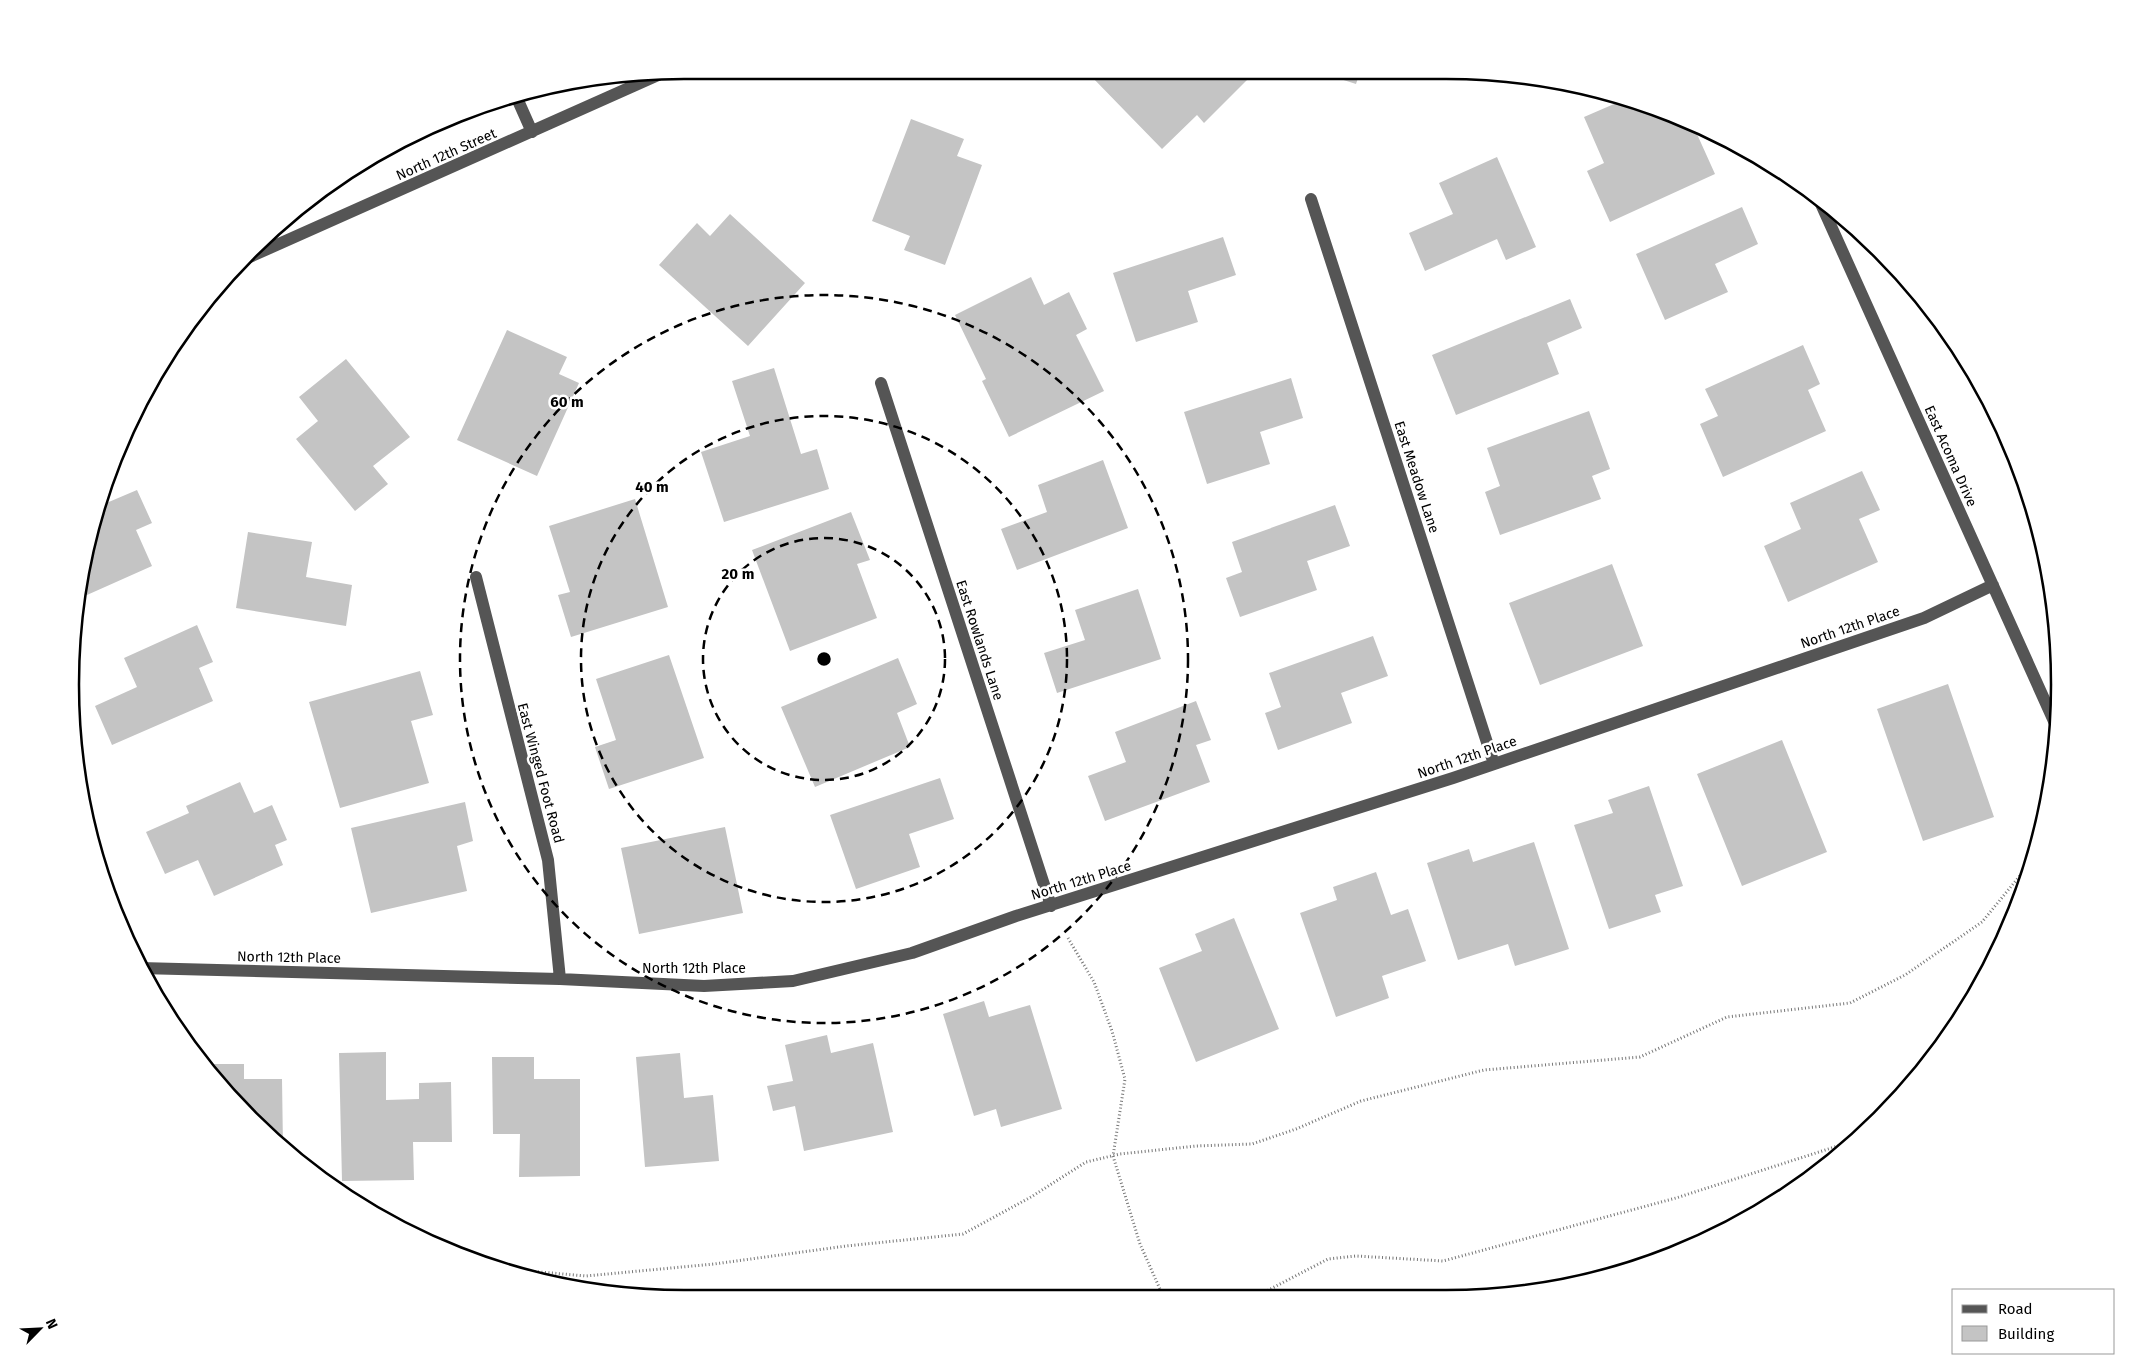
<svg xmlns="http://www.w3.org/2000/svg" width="2130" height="1369" font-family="'Fira Sans',sans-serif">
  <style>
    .building { fill: #c4c4c4 }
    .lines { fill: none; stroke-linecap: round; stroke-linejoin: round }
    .path { stroke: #777; stroke-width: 3; stroke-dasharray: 1 2.5; stroke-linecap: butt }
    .minor { stroke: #555; stroke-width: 12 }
    .ring { fill: none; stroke: #000; stroke-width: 2.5; stroke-dasharray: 9 6 }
    .labels { text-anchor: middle; stroke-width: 5; stroke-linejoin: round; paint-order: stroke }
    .street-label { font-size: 14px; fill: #000; stroke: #fff }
    .rim { fill: none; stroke: #000; stroke-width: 2.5 }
    .centre { fill: #000; stroke: #fff; stroke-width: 2.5 }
    .ring-label { font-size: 15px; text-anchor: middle; font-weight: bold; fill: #000; stroke: #fff; stroke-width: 5; stroke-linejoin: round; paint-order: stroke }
  </style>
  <rect width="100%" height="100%" fill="#fff"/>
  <path class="building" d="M1090 75H1244L1248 79 1204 123 1197 115 1162 149Z
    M1328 75H1359L1356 84Z
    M1621 101 1681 117 1692 123 1715 174 1610 222 1587 171 1604 163 1584 117Z
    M911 119 964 139 957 156 982 165 945 265 904 250 910 236 872 221Z
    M1497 157 1536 247 1506 260 1497 239 1425 271 1409 233 1453 214 1439 183Z
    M1742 207 1758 244 1715 264 1728 292 1665 320 1636 254Z
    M730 214 805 283 748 346 659 265 697 223 710 236Z
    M1223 237 1236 275 1188 291 1198 322 1136 342 1113 273Z
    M1031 277 1044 305 1069 292 1087 329 1076 335 1104 391 1009 437 982 381 986 379 955 315Z
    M1570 299 1582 328 1547 343 1559 374 1456 415 1432 355Z
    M507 330 567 357 559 374 579 383 537 476 457 440Z
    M1803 345 1820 384 1808 390 1826 431 1723 477 1700 424 1718 416 1705 389Z
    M346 359 410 437 373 466 388 484 355 511 296 439 318 421 299 397Z
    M774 368 801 454 817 449 829 489 724 522 701 452 750 436 732 381Z
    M1291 378 1303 418 1260 432 1270 464 1207 484 1184 412Z
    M1589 411 1610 469 1592 476 1601 499 1500 535 1485 492 1500 486 1487 448Z
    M1103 460 1128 528 1017 570 1001 529 1047 512 1038 485Z
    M1862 471 1880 510 1859 519 1878 562 1788 602 1764 546 1801 529 1790 503Z
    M137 490 152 523 136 530 152 566 78 599 82 565 97 507Z
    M635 499 668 607 571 637 558 595 570 592 549 526Z
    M1335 505 1350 546 1307 561 1317 590 1240 617 1226 578 1242 572 1232 542Z
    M851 512 870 560 857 564 877 618 790 651 752 550Z
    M248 532 312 542 306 577 352 585 346 626 236 608Z
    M1612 564 1643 646 1540 685 1509 603Z
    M1138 589 1161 659 1057 693 1044 653 1085 640 1075 610Z
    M197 625 213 662 199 668 213 701 112 745 95 706 137 687 124 658Z
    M1373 636 1388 676 1341 693 1352 723 1278 750 1265 713 1281 707 1269 673Z
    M669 655 704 758 609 789 595 747 616 740 596 679Z
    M898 658 917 704 897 713 910 747 815 787 781 707Z
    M420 671 433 715 411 721 429 783 340 808 309 702Z
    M1948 684 1994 817 1923 841 1877 709Z
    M1196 701 1211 740 1196 745 1210 782 1105 821 1088 776 1126 762 1115 732Z
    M1782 740 1827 852 1742 886 1697 774Z
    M940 778 954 819 909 834 920 867 856 889 830 815Z
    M240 782 254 813 272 805 287 840 275 845 283 865 214 896 198 860 165 874 146 832 189 813 186 806Z
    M1649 786 1683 886 1655 895 1661 912 1609 929 1574 825 1613 813 1608 800Z
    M465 802 473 841 457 846 467 891 371 913 351 828Z
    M725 827 743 913 639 934 621 848Z
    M1534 842 1569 949 1515 966 1508 944 1458 960 1427 863 1469 849 1473 862Z
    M1376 872 1391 915 1408 909 1426 961 1382 976 1389 998 1336 1017 1300 913 1337 900 1333 887Z
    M1234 918 1279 1029 1196 1062 1159 968 1202 951 1195 934Z
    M984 1001 989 1017 1030 1005 1062 1109 1001 1127 996 1109 974 1116 943 1014Z
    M827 1035 831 1053 873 1043 893 1132 804 1151 795 1106 773 1111 767 1086 793 1081 785 1045Z
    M386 1052V1100L419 1099V1083L451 1082 452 1142H413L414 1180 342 1181 339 1053Z
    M680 1053 684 1098 713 1095 719 1161 645 1167 636 1057Z
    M492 1057H534V1079H580V1176L519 1177 520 1134H493Z
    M205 1064H244V1079H282L283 1148 250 1119Z"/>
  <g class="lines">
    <path class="path" d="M1068 938 1094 982 1112 1031 1125 1079 1113 1156 1140 1244 1163 1296
      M517 1270 586 1276 714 1264 846 1246 963 1234 1031 1197 1086 1162 1120 1154 1196 1146 1252 1144 1296 1129 1361 1101 1484 1070 1640 1057 1727 1017 1850 1003 1905 975 1982 922 2032 861
      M1255 1297 1328 1259 1356 1256 1443 1261 1676 1198 1850 1142"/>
    <path class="minor" d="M516 96 532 132
      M1817 195 2058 730
      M1311 199 1494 764
      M245 259 658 75
      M881 383 1051 906
      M476 577 548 860 560 979
      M140 968 560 979 704 986 793 981 912 953 1016 916 1453 778 1924 618 1993 585"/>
  </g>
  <g class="ring">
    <circle cx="824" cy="659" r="121"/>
    <circle cx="824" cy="659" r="243"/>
    <circle cx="824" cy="659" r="364"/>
  </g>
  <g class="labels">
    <g class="street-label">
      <text transform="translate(446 154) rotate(-24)" y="5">North 12th Street</text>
      <text transform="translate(1951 456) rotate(66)" y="5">East Acoma Drive</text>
      <text transform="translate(1417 477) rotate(72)" y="5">East Meadow Lane</text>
      <text transform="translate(1850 627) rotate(-19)" y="5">North 12th Place</text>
      <text transform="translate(980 640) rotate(72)" y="5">East Rowlands Lane</text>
      <text transform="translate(1467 757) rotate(-19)" y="5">North 12th Place</text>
      <text transform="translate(541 773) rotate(75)" y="5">East Winged Foot Road</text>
      <text transform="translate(1081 880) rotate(-17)" y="5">North 12th Place</text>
      <text transform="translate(289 957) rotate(1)" y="5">North 12th Place</text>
      <text x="694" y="973">North 12th Place</text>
    </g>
  </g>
  <path d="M0 0H2130V1369H0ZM684 79H1446A605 605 0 0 1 2051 684V685A605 605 0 0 1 1446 1290H684A605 605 0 0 1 79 685V684A605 605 0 0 1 684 79Z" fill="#fff" fill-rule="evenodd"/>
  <path class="rim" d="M684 79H1446A605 605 0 0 1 2051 684V685A605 605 0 0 1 1446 1290H684A605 605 0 0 1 79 685V684A605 605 0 0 1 684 79Z"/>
  <circle cx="824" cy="659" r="8" class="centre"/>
  <g class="ring-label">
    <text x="567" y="407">60 m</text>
    <text x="652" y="492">40 m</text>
    <text x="738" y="579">20 m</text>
  </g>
  <rect x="1952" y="1289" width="162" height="65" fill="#ffffff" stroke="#999999"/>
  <rect x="1962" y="1305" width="25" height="8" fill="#555555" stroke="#999999"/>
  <text x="1998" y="1314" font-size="15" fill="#000000">Road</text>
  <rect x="1962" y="1326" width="25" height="15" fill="#c4c4c4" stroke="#999999"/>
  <text x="1998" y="1339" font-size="15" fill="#000000">Building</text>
  <g transform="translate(40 1329) rotate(66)" stroke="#ffffff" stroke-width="4" paint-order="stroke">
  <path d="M0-4L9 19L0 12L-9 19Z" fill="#000000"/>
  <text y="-8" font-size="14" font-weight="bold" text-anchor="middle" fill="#000000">N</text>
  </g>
</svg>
